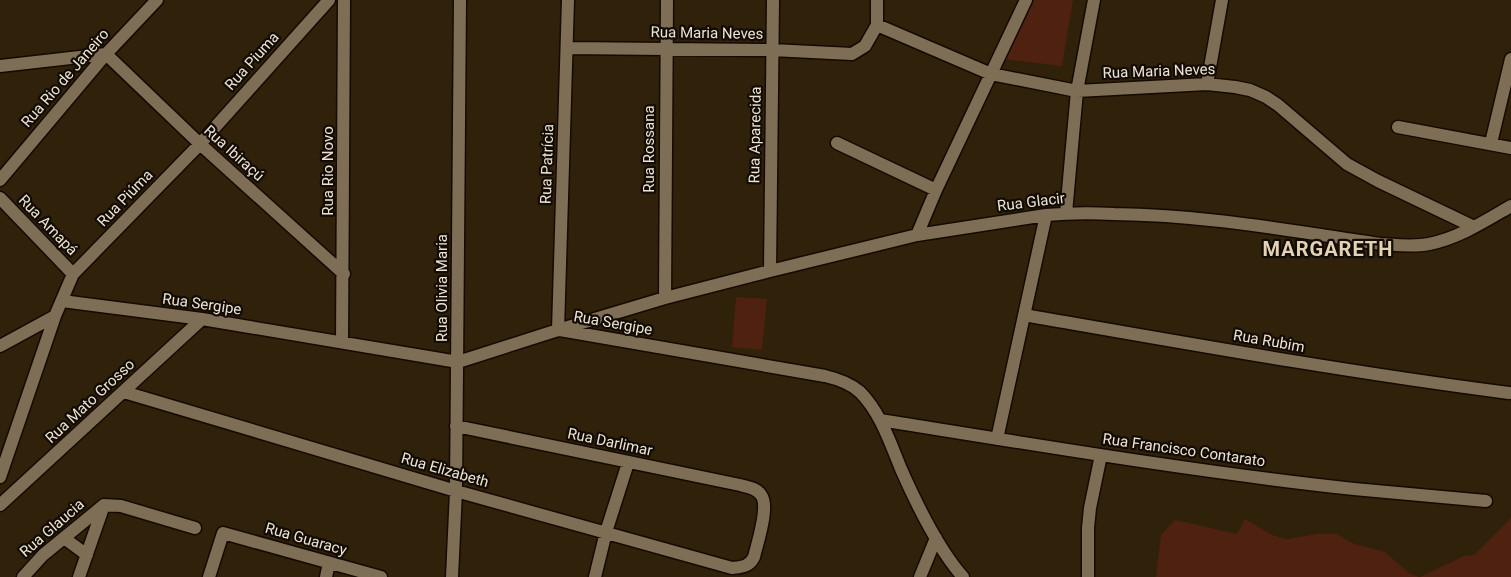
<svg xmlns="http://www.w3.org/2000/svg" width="1511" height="577" font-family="Roboto,sans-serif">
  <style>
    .green { fill: #4f2111 }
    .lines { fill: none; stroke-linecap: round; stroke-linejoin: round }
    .minor-casing { stroke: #160a00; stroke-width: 15 }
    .minor { stroke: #7e6e56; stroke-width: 12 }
    .labels { text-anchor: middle; stroke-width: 4.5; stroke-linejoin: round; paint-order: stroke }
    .street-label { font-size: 15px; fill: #ece3d6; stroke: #120c04 }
    .district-label { font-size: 20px; font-weight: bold; letter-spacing: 1px; fill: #e4d2b7; stroke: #120c04 }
  </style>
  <rect width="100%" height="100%" fill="#2f210a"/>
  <path class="green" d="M1034 0H1073L1062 66 1003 59Z
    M736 297 767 299 762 350 732 347Z
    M1511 518V577H1420L1464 556 1474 555Z
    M1245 519 1272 535 1287 539 1317 534H1337L1354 544 1385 552 1409 573 1419 577H1156L1161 535 1175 520 1237 534Z"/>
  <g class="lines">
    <g class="minor-casing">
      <path id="minor" d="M877 25 991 74 1077 91 1207 84 1235 87 1250 90 1266 97 1278 105 1347 164 1378 181 1474 227
        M567 48 772 50 852 54 865 46 877 25V0
        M0 66 106 54 200 144 344 274
        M1207 84 1222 0
        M1398 127 1511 148
        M837 143 936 190
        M1491 143 1511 59
        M0 180 106 54 157 0
        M0 198 73 274
        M1066 213 1077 91 1094 0
        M917 235 936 190 1026 0
        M770 271 773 0
        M665 298 667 0
        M62 301 202 319 458 362 558 330 665 298 770 271 917 235 1046 215C1069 213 1091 213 1114 214 1206 215 1291 231 1381 244 1397 245 1413 247 1429 244 1459 238 1485 221 1511 206
        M1024 315C1185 343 1346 372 1509 393
        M558 330 568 0
        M560 330 825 376C838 379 850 383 860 392 880 412 890 442 901 469 916 503 939 550 963 577
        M342 342 344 0
        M0 346 55 316
        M124 392 456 491 732 568C742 567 749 567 754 557 757 544 770 506 761 495 757 488 747 487 740 485L456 426
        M880 420C1037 445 1196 472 1354 489 1398 493 1442 497 1486 501
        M997 439 1046 215
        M0 477 55 316 73 274 200 144 329 0
        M0 505 202 319
        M104 505 121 506 195 528
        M64 538 87 555
        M23 577 43 555 104 505
        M79 577 104 505
        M209 577 223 533 381 577
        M326 577 329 563
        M452 577 456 491 460 0
        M595 577 606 532 628 463
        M920 577 936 538
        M1088 577V528L1090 508 1101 455"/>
    </g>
    <use href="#minor" class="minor"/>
  </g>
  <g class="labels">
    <g class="street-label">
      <text transform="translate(707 33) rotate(1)" y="5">Rua Maria Neves</text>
      <text transform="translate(252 61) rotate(-48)" y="5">Rua Piuma</text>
      <text transform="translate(1159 71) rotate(-2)" y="5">Rua Maria Neves</text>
      <text transform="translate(65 78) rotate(-49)" y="5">Rua Rio de Janeiro</text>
      <text transform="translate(755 135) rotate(-89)" y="5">Rua Aparecida</text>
      <text transform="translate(649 149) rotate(-90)" y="5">Rua Rossana</text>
      <text transform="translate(234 153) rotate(42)" y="5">Rua Ibiraçú</text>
      <text transform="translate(547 164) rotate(-88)" y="5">Rua Patrícia</text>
      <text transform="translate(328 171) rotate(-90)" y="5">Rua Rio Novo</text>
      <text transform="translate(125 198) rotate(-46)" y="5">Rua Piúma</text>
      <text transform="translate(1031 202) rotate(-7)" y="5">Rua Glacir</text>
      <text transform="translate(48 225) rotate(46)" y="5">Rua Amapá</text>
      <text transform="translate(442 288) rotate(-90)" y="5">Rua Olivia Maria</text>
      <text transform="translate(202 304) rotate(8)" y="5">Rua Sergipe</text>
      <text transform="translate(613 323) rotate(10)" y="5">Rua Sergipe</text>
      <text transform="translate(1269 341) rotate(10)" y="5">Rua Rubim</text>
      <text transform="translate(90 401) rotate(-43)" y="5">Rua Mato Grosso</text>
      <text transform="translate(610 442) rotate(12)" y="5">Rua Darlimar</text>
      <text transform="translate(1184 450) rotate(8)" y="5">Rua Francisco Contarato</text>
      <text transform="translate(445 470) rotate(16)" y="5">Rua Elizabeth</text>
      <text transform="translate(52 528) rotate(-41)" y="5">Rua Glaucia</text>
      <text transform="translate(306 539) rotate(16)" y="5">Rua Guaracy</text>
    </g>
    <g class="district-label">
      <text x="1328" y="256">MARGARETH</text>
    </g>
  </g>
</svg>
